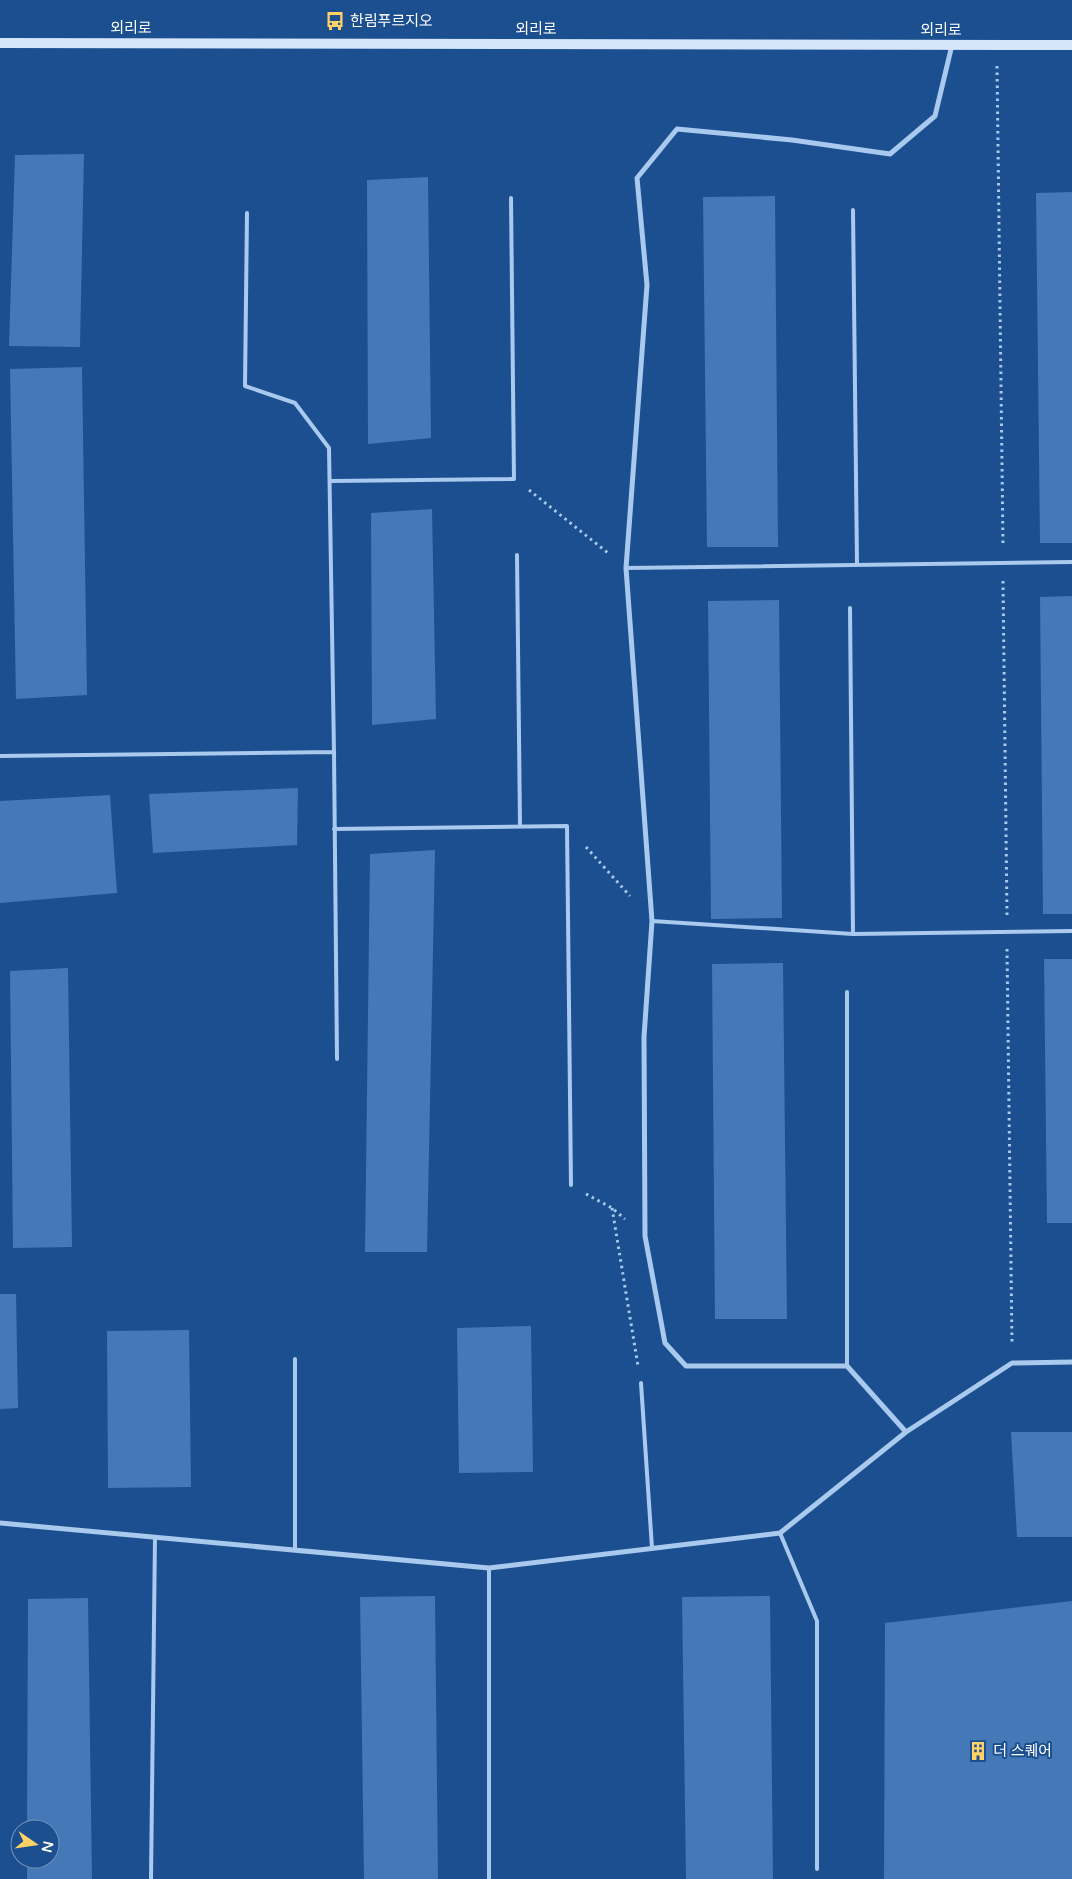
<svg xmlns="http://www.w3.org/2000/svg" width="1072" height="1879" font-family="'Varela Round','Noto Sans KR',sans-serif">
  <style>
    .building { fill: #4478b7 }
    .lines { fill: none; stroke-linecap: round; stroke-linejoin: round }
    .path { stroke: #a9c9ee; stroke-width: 3; stroke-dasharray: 2.5 4; stroke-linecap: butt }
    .lane { stroke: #a9c9ee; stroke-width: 4 }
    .street { stroke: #a9c9ee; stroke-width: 5 }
    .secondary { stroke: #d6e6fa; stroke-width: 10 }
    .labels { text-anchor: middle; stroke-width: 4; stroke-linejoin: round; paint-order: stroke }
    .poi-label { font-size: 15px; fill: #fff; stroke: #1b4f8f; text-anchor: start }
    .street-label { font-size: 15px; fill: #fff; stroke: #1b4f8f }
  </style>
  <rect width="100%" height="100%" fill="#1b4f8f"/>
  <path class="building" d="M84 154 80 347 9 346 15 155Z
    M428 177 431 438 368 444 367 180Z
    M1072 192V543H1040L1036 193Z
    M775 196 778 547H707L703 197Z
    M82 367 87 695 16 699 10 369Z
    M432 509 436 719 372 725 371 513Z
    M1072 596V914H1043L1040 597Z
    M779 600 782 918 711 919 708 601Z
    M298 788 297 845 153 853 149 794Z
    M110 795 117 893 0 903V801Z
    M435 850 427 1252H365L370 854Z
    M1044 959H1072V1223H1047Z
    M783 963 787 1319H715L712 964Z
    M68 968 72 1247 13 1248 10 971Z
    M0 1294H16L18 1408 0 1409Z
    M531 1326 533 1472 459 1473 457 1328Z
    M189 1330 191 1487 108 1488 107 1331Z
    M1011 1432H1072V1537H1017Z
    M435 1596 438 1879H364L360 1597Z
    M770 1596 773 1879H686L682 1597Z
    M88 1598 92 1879H27V1859H50V1829H27L28 1599Z
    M1072 1601V1879H884L885 1623Z"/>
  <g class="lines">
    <path class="path" d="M997 66 1003 545
      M529 490 608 553
      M1003 581 1007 915
      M586 847 630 896
      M1007 949 1012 1345
      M586 1194 612 1208 625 1219
      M612 1208 638 1366"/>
    <path class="lane" d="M853 210 857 565
      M331 481 514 479 511 198
      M517 555 520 826
      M626 568 1072 562
      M850 608 853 934
      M334 752 337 1059
      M0 756 334 752 329 448 295 403 245 386 247 213
      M334 829 567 826 571 1185
      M652 921 853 934 1072 931
      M295 1359V1550
      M847 1366V992
      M641 1383 652 1548
      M780 1533 817 1621V1869
      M151 1879 155 1537
      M489 1879V1568"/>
    <path class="street" d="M906 1432 847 1366H686L665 1343 645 1236 644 1037 652 921 626 568 647 285 637 178 677 129 792 140 890 154 935 116 952 45
      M0 1523 489 1568 780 1533 906 1432 1012 1363 1072 1362"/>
    <path class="secondary" d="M0 43 1072 45"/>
  </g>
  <defs>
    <g id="bus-bare" transform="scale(1.5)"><path d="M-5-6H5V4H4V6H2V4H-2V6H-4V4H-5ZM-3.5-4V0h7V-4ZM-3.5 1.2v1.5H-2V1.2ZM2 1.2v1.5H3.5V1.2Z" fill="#ffd166" stroke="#1b4f8f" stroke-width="2.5" paint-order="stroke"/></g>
    <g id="building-bare" transform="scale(1.5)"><path d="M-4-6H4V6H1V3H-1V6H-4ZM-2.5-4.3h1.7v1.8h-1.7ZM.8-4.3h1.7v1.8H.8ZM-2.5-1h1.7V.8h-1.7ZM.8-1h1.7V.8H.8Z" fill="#ffd166" stroke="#1b4f8f" stroke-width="2.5" paint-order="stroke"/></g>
  </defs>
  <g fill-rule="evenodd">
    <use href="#bus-bare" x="335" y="21"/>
    <use href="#building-bare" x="978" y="1751"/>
  </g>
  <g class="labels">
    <g class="poi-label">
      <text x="350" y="26">한림푸르지오</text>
      <text x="993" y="1756">더 스퀘어</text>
    </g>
    <g class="street-label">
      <text x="131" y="33">외리로</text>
      <text x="536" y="34">외리로</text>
      <text x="941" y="35">외리로</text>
    </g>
  </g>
  <g transform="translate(35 1844) rotate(103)"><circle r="24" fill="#1b4f8f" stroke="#7695bc"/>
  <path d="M0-4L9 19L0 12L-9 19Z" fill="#ffd166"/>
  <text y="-8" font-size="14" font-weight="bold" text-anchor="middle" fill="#ffffff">N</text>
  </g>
</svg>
